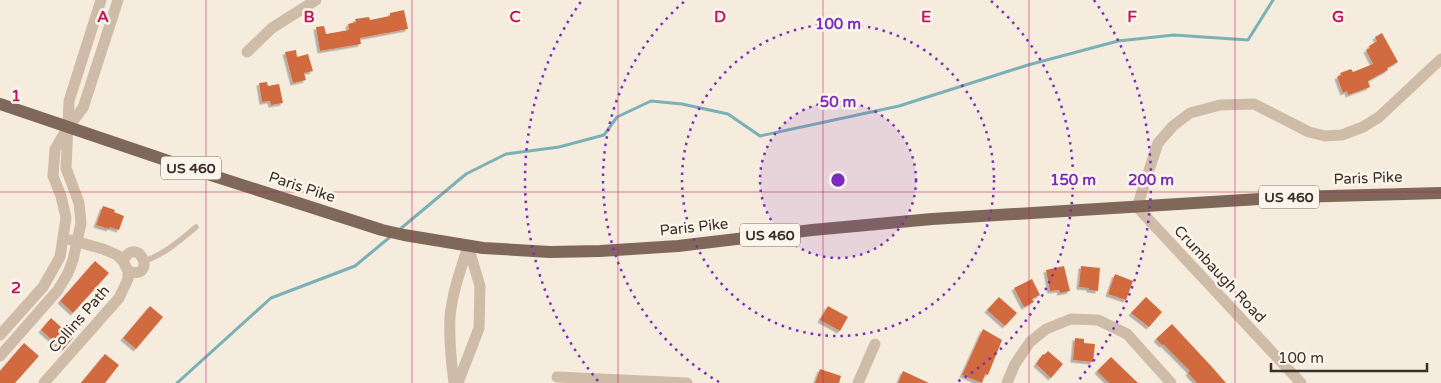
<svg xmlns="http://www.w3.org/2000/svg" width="1441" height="383" font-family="'Varela Round',sans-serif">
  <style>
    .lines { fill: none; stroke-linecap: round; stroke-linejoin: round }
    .stream { stroke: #7ab0b6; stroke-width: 3 }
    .building { fill: #d26b3f; filter: url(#shadow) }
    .service { stroke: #cfbca8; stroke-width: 5.5 }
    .minor { stroke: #cfbca8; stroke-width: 11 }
    .primary { stroke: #7f6859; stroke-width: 12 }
    .grid { fill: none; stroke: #c2185b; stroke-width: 1; stroke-opacity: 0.55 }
    .ring { fill: none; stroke: #7b2cbf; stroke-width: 2.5; stroke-dasharray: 2.5 5 }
    .labels { text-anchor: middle; stroke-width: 5; stroke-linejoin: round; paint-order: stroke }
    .shield { fill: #fcf5ec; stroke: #756b64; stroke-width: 1 }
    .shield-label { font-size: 14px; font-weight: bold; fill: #3b3029 }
    .street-label { font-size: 15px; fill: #3b3029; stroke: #fcf5ec }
    .grid-label { font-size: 16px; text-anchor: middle; font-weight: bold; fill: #c2185b; stroke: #fcf5ec; stroke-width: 5; stroke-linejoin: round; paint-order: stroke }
    .centre { fill: #7b2cbf; stroke: #fcf5ec; stroke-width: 2.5 }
    .ring-label { font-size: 15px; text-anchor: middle; font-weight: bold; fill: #7b2cbf; stroke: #fcf5ec; stroke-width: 5; stroke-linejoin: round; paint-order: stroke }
  </style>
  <defs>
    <filter id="shadow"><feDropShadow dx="-2.5" dy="2.5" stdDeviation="0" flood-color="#0004"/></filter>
  </defs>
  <rect width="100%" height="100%" fill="#f5ecde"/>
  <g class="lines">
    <path class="stream" d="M399 230 466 174 506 154 559 147 604 135 617 117 651 101 682 104 728 114 760 136 899 106 1028 65 1118 41 1174 35 1248 40 1273 0
      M177 383 271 298 355 266 390 237"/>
  </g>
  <path class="building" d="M404 10 408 29 360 38 361 44 320 51 316 27 324 26 326 34 349 30 348 24 356 22 355 19 369 17 370 20 390 16V13Z
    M1382 33 1398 62 1387 68 1388 70 1368 81 1370 87 1348 95 1347 91 1343 93 1337 77 1341 75 1340 73 1351 69 1353 72 1373 64 1366 50 1370 48 1369 46 1377 41 1375 37Z
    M296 50 297 57 308 54 313 71 304 73 306 80 293 83 285 52Z
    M267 82 268 86 279 84 283 103 271 105 270 101 262 102 259 83Z
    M103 206 115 210 114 212 124 216 119 230 110 227 109 229 96 225Z
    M95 261 109 273 73 313 60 301Z
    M1064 266 1070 291 1060 293 1059 290 1050 291 1046 270Z
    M1081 266 1100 268 1098 291 1089 290V288L1079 287Z
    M1115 274 1133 281 1126 300 1108 294Z
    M1032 279 1040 295 1032 299 1034 302 1024 307 1014 288Z
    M999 297 1017 313 1005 326 987 310Z
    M1146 297 1162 312 1149 327 1131 313Z
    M150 306 163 317 136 349 123 338Z
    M828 306 848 317 840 331 820 320Z
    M51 318 73 338 63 350 41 330Z
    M1172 324 1212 367 1226 383H1197L1188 373 1190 371 1163 344 1162 345 1156 339Z
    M983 329 1002 340 988 375 985 374 982 383 962 375Z
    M1075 338 1084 339V343L1095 344 1093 362 1073 360Z
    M24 343 39 356 15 383H0V371Z
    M1048 351 1063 364 1051 378 1036 364 1043 354 1044 355Z
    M105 354 119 365 105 383H81Z
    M1111 357 1138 383H1109L1097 371Z
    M820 369 841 376 839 383H815Z
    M903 371 929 383H898Z"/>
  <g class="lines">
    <path class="service" d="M144 261C164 255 180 240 196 227"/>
    <path class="minor" d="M247 52 272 28 316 0
      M123 261C138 232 159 281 128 271
      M0 335 43 287 60 257 66 218 61 196 53 176 55 149 68 127 83 108 118 0
      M0 356 58 290 68 273 73 260 81 223 79 203 66 168 69 101 101 0
      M557 377 687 383
      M44 383 119 298 128 279V271L123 261 117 255 103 249 71 240
      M454 383C451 361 449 339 450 317 452 293 461 269 468 246
      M458 383 479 328 480 286 468 246
      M858 383 875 344
      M1007 383 1015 364 1030 342 1046 329 1071 319 1098 320 1127 334 1171 383
      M1301 383 1137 207 1158 143 1173 126 1190 113 1220 105 1254 104 1309 132 1325 136 1342 135 1363 127 1379 117 1441 59"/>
    <path class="primary" d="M0 104 189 168 382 230 404 235 483 248 550 252 600 251 678 246 812 230 932 219 1294 197 1441 193"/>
  </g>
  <path class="grid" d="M206 0V383M412 0V383M618 0V383M823 0V383M1029 0V383M1235 0V383M0 192H1441"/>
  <circle cx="838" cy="180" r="78" fill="#7b2cbf" fill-opacity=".12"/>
  <g class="ring">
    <circle cx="838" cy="180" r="78"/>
    <circle cx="838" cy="180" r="156"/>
    <path d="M719 382A235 235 0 0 1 685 1M991 1A235 235 0 0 1 957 382"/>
    <path d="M598 381A313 313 0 0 1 582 0M1094 0A313 313 0 0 1 1078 381"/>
  </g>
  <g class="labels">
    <g class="shield">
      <rect x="161" y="156.5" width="60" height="23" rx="4"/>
      <rect x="1259" y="185.5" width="60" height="23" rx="4"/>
      <rect x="740" y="223.5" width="60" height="23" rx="4"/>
    </g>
    <g class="shield-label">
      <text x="191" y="173">US 460</text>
      <text x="1289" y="202">US 460</text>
      <text x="770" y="240">US 460</text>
    </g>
    <g class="street-label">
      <text transform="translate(1368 178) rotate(-2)" y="5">Paris Pike</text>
      <text transform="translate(302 187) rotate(18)" y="5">Paris Pike</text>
      <text transform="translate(694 227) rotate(-6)" y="5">Paris Pike</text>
      <text transform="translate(1220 274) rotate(47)" y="5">Crumbaugh Road</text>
      <text transform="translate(79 319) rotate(-49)" y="5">Collins Path</text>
    </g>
  </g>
  <g class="grid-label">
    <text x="103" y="22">A</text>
    <text x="309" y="22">B</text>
    <text x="515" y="22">C</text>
    <text x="720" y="22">D</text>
    <text x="926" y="22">E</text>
    <text x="1132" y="22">F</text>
    <text x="1338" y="22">G</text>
    <text x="16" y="101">1</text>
    <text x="16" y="293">2</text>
  </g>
  <circle cx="838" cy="180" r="8" class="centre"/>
  <g class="ring-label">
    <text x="838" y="29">100 m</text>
    <text x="838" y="107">50 m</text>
    <text x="1073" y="185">150 m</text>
    <text x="1151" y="185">200 m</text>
  </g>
  <path d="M1271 363v8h156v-8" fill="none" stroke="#3b3029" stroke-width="2.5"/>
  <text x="1278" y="363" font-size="15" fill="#3b3029" stroke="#fcf5ec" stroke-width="4" paint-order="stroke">100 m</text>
</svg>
